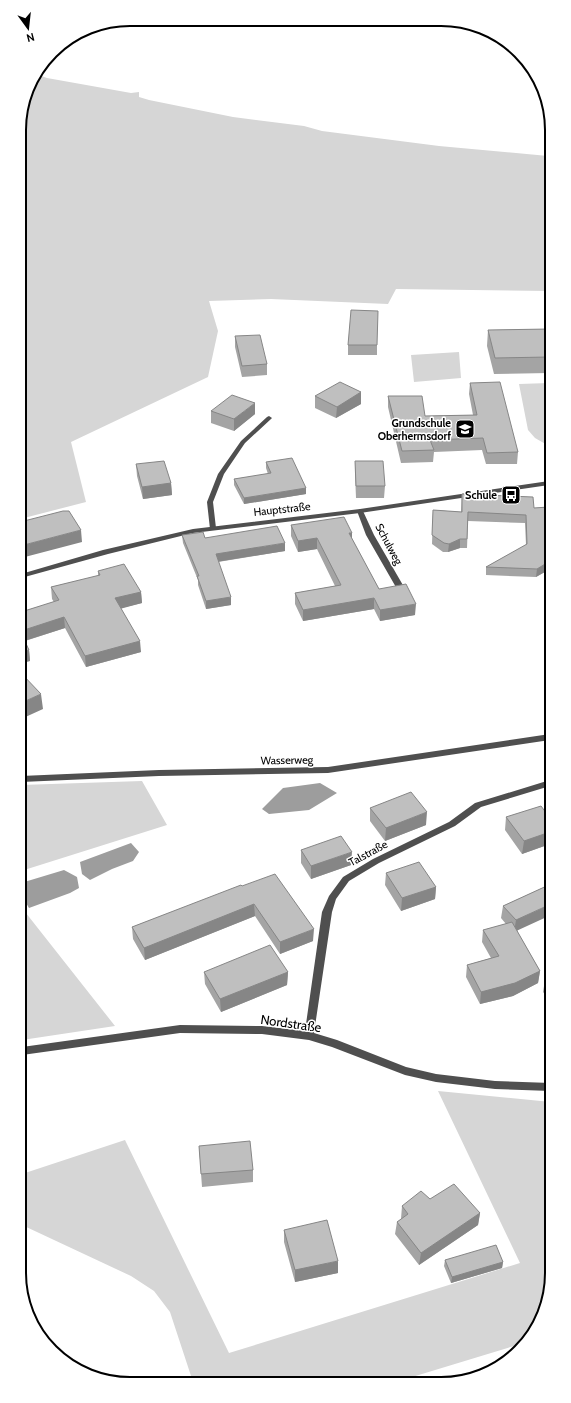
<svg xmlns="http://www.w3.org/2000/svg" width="571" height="1403" font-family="Cabin,sans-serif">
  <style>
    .green { fill: #d6d6d6 }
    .water { fill: #9d9d9d }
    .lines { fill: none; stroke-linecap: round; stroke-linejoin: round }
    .service { fill: #4f4f4f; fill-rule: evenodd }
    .minor { fill: #4f4f4f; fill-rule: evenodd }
    .tertiary { fill: #4f4f4f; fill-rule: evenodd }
    .wall { fill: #a4a4a4 }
    .shaded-wall { fill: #868686 }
    .building { fill: #bfbfbf; stroke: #868686 }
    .labels { text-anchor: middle; stroke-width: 3; stroke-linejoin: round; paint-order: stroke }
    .poi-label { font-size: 11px; font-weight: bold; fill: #000; stroke: #fff; text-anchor: end }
    .street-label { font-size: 11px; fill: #000; stroke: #fff }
    .near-street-label { font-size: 13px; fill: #000; stroke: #fff }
    .rim { fill: none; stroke: #000; stroke-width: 2 }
  </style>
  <rect width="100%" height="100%" fill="#fff"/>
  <path class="green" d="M36 74 47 78 131 93 139 92V97L149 100 233 117 304 126 322 131 439 146 548 156 549 291 396 289 388 304 271 299 209 301 218 331 208 377 71 442 86 502 20 519 19 122 31 81Z
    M459 352 461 378 414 382 411 355Z
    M549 383V446L535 438 528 430 519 384Z
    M142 781 167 825 21 871V785Z
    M22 908 115 1026 22 1040Z
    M438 1091 551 1102 552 1280 527 1342 399 1381 193 1382 170 1312 154 1291 131 1276 22 1225V1174L125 1140 229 1353 520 1263Z"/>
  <path class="water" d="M320 783 337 793 309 810 269 814 262 809 283 788Z
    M131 843 139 852 133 861 112 869 90 880 82 874 80 862Z
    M64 870 77 877 79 888 70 893 29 908 22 896 21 883Z"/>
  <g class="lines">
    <path class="service" d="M550 734V740L328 773 159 776 21 782V776L159 770 328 767Z"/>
    <path class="minor" d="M269 416 272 418 271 419 245 443 224 474 213 502 216 528 212 530 210 529 207 502 218 474 241 441 267 417Z
      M360 509 363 511 374 535 404 587 403 589H397L366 535 357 511Z
      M550 780V786L481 807 455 826 379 863 349 881 336 899 332 912 314 1033 337 1040 406 1067 436 1074 495 1081 551 1083V1091L495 1089 436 1082 405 1075 332 1047 309 1040 262 1034 180 1033 22 1055V1047L180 1025 262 1026 305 1031 322 912 329 896 343 877 373 859 449 822 475 803Z"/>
    <path class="tertiary" d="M549 481V485L360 513 193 533 108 554 21 578V574L103 550 193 529 360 509Z"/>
  </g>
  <path class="wall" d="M549 329V373L494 374 487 346 488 330Z
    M235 336 267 364V375L242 377 235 347Z
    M348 345H377V355H348Z
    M470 383 518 452 517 464H486L482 450 434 452 433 462 401 463 388 407V396L425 416 473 415 469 394Z
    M361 392V404L336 418 315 408V396Z
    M211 411 255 414 234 431 211 423Z
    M355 461 385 486 384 498H356L355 473Z
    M266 462 306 488V494L244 504 234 485V479L268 474 266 468Z
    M136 464 171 483 172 495 143 499 137 476Z
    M462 494 534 508 549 507 550 569 536 577 486 575V567L526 545 525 523 468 521 467 548H460L448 552H443L432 544 433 510 461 512Z
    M291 525 352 533V539L379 589 415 615 380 621 374 609 303 621 295 604V593L335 586 317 549 298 552 291 536Z
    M182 535 205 538 285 551 218 562 231 605 206 609 198 585V580L183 543Z
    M98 571 141 592 142 603 121 608 141 652 86 667 65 628 25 641 29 650 30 661 21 663V612L54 602 52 599 51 587 98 576Z
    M370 808 426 825 385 841 370 821Z
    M506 817 550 818V844L522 854 505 830Z
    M301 850 351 865 311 879 301 863Z
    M386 873 436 887 435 899 401 911 385 885Z
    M551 884 517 931 540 971 538 983 513 996 480 1004 466 977 467 965 491 958 482 942 483 930 506 924 501 918 503 906Z
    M242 886 313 941 280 954 255 916 145 960 133 939 132 927Z
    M204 972H288L287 985 221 1012 205 984Z
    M551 977V1003L543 992 545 980Z
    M199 1146 253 1170V1182L202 1187Z
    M430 1199 480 1213 478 1225 419 1265 395 1234 397 1222 401 1219 402 1206Z
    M284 1230 338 1273 295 1282 284 1242Z
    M445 1260 503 1262 502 1268 451 1283 444 1266Z"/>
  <path class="shaded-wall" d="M361 392V404L336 418 337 407Z
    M255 403V414L234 431V419Z
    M171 483 172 495 143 499 142 487Z
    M306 488V494L244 504V498Z
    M81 530 82 542 21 558 20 546Z
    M349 533H352V543Z
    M317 538V549L298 552V541Z
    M460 539V548L448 552 449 544Z
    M285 543V551L216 562V554Z
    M550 561V569L536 577 537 569Z
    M141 592 142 603 116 610 115 598Z
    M231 597V605L206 609V601Z
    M374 598V609L303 621V610Z
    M416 604 415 615 380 621V610Z
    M64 617 65 628 21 642V631Z
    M140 641 141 652 86 667 85 656Z
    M29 650 30 661 21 663V652Z
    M41 694 43 709 21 719V703Z
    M427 812 426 825 385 841 386 828Z
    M550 832V844L522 854 524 841Z
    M352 852 351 865 311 879V866Z
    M436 887 435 899 401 911 402 898Z
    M254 904 255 916 145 960 144 948Z
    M551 904V915L514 932 516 920Z
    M314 929 313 941 280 954V942Z
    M540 971 538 983 513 996 480 1004 481 992Z
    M288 972 287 985 221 1012 220 999Z
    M480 1213 478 1225 419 1265 421 1253Z
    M338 1261V1273L295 1282V1270Z
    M503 1262 502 1268 451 1283 452 1277Z"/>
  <path class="building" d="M351 310 378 311 377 345H348Z
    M549 329V357L495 358 488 330Z
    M260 335 267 364 242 366 235 336Z
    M340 382 361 392 337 407 315 396Z
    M500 382 518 452 487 453 483 438 430 440 434 450 402 451 388 396H422L425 416 477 415 470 383Z
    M232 395 255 403 234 419 211 411Z
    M292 458 306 488 244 498 234 479 271 473 266 462Z
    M164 461 171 483 142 487 136 464Z
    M355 461H383L385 486H356Z
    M462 494 533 497 534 508 549 507 550 561 537 569 486 567 527 544 526 515 468 512 467 539H460L449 544 444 543 432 535 433 510 462 512Z
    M63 511H69L81 530 20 546V522Z
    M344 517 352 533H349L379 589 406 584 416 604 380 610 374 598 303 610 295 593 341 585 317 538 298 541 291 525Z
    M277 526 285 543 216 554 231 597 206 601 197 576H199L182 535 203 532 205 538Z
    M124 564 141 592 115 598 140 641 85 656 64 617 21 631V612L59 600 51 587 100 575 98 571Z
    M21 633 29 650 21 652Z
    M21 673 41 694 21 703Z
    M411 792 427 812 386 828 370 808Z
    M541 806 550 818V832L524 841 506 817Z
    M341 836 352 852 311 866 301 850Z
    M419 862 436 887 402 898 386 873Z
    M275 874 314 929 280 942 254 904 144 948 132 927 241 885 242 886Z
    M551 884V904L516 920 503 906Z
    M512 922 540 971 515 983 481 992 467 965 499 956 483 930Z
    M270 945 288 972 220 999 204 972Z
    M551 977V987L545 980Z
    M250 1141 253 1170 201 1174 199 1146Z
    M454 1184 480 1213 421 1253 397 1222 408 1214 402 1206 421 1191 430 1199Z
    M327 1220 338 1261 295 1270 284 1230Z
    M496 1245 503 1262 452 1277 445 1260Z"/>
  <defs>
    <g id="school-square" transform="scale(1)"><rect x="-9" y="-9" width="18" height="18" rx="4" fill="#000" stroke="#fff"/><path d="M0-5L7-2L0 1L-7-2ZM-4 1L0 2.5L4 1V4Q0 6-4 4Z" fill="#fff"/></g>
    <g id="bus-square" transform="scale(1)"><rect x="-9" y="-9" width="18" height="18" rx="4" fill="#000" stroke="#fff"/><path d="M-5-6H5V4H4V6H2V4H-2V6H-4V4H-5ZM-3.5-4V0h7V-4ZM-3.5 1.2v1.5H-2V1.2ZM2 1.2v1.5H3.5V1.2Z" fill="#fff"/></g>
  </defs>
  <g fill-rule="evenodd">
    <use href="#school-square" x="465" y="429"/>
    <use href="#bus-square" x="511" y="495"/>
  </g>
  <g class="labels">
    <g class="poi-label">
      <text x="451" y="427">Grundschule<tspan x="451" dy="13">Oberhermsdorf</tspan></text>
      <text x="497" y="499">Schule</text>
    </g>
    <g class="street-label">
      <text transform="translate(282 509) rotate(-6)" y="4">Hauptstraße</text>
      <text transform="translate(389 544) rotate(62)" y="4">Schulweg</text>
      <text transform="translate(287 760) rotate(-1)" y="4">Wasserweg</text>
      <text transform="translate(368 853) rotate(-28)" y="4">Talstraße</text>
    </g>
    <g class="near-street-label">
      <text transform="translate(291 1023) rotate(8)" y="5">Nordstraße</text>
    </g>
  </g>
  <path d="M0 0H571V1403H0ZM130 26H441A104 104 0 0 1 545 130V1273A104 104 0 0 1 441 1377H130A104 104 0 0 1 26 1273V130A104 104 0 0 1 130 26Z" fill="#fff" fill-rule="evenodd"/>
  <path class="rim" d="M130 26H441A104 104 0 0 1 545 130V1273A104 104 0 0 1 441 1377H130A104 104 0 0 1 26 1273V130A104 104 0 0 1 130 26Z"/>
  <g transform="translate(28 28) rotate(165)" stroke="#ffffff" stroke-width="3" paint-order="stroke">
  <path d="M0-3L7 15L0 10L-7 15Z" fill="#000000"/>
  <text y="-6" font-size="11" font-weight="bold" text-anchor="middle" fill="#000000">N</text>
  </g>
</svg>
